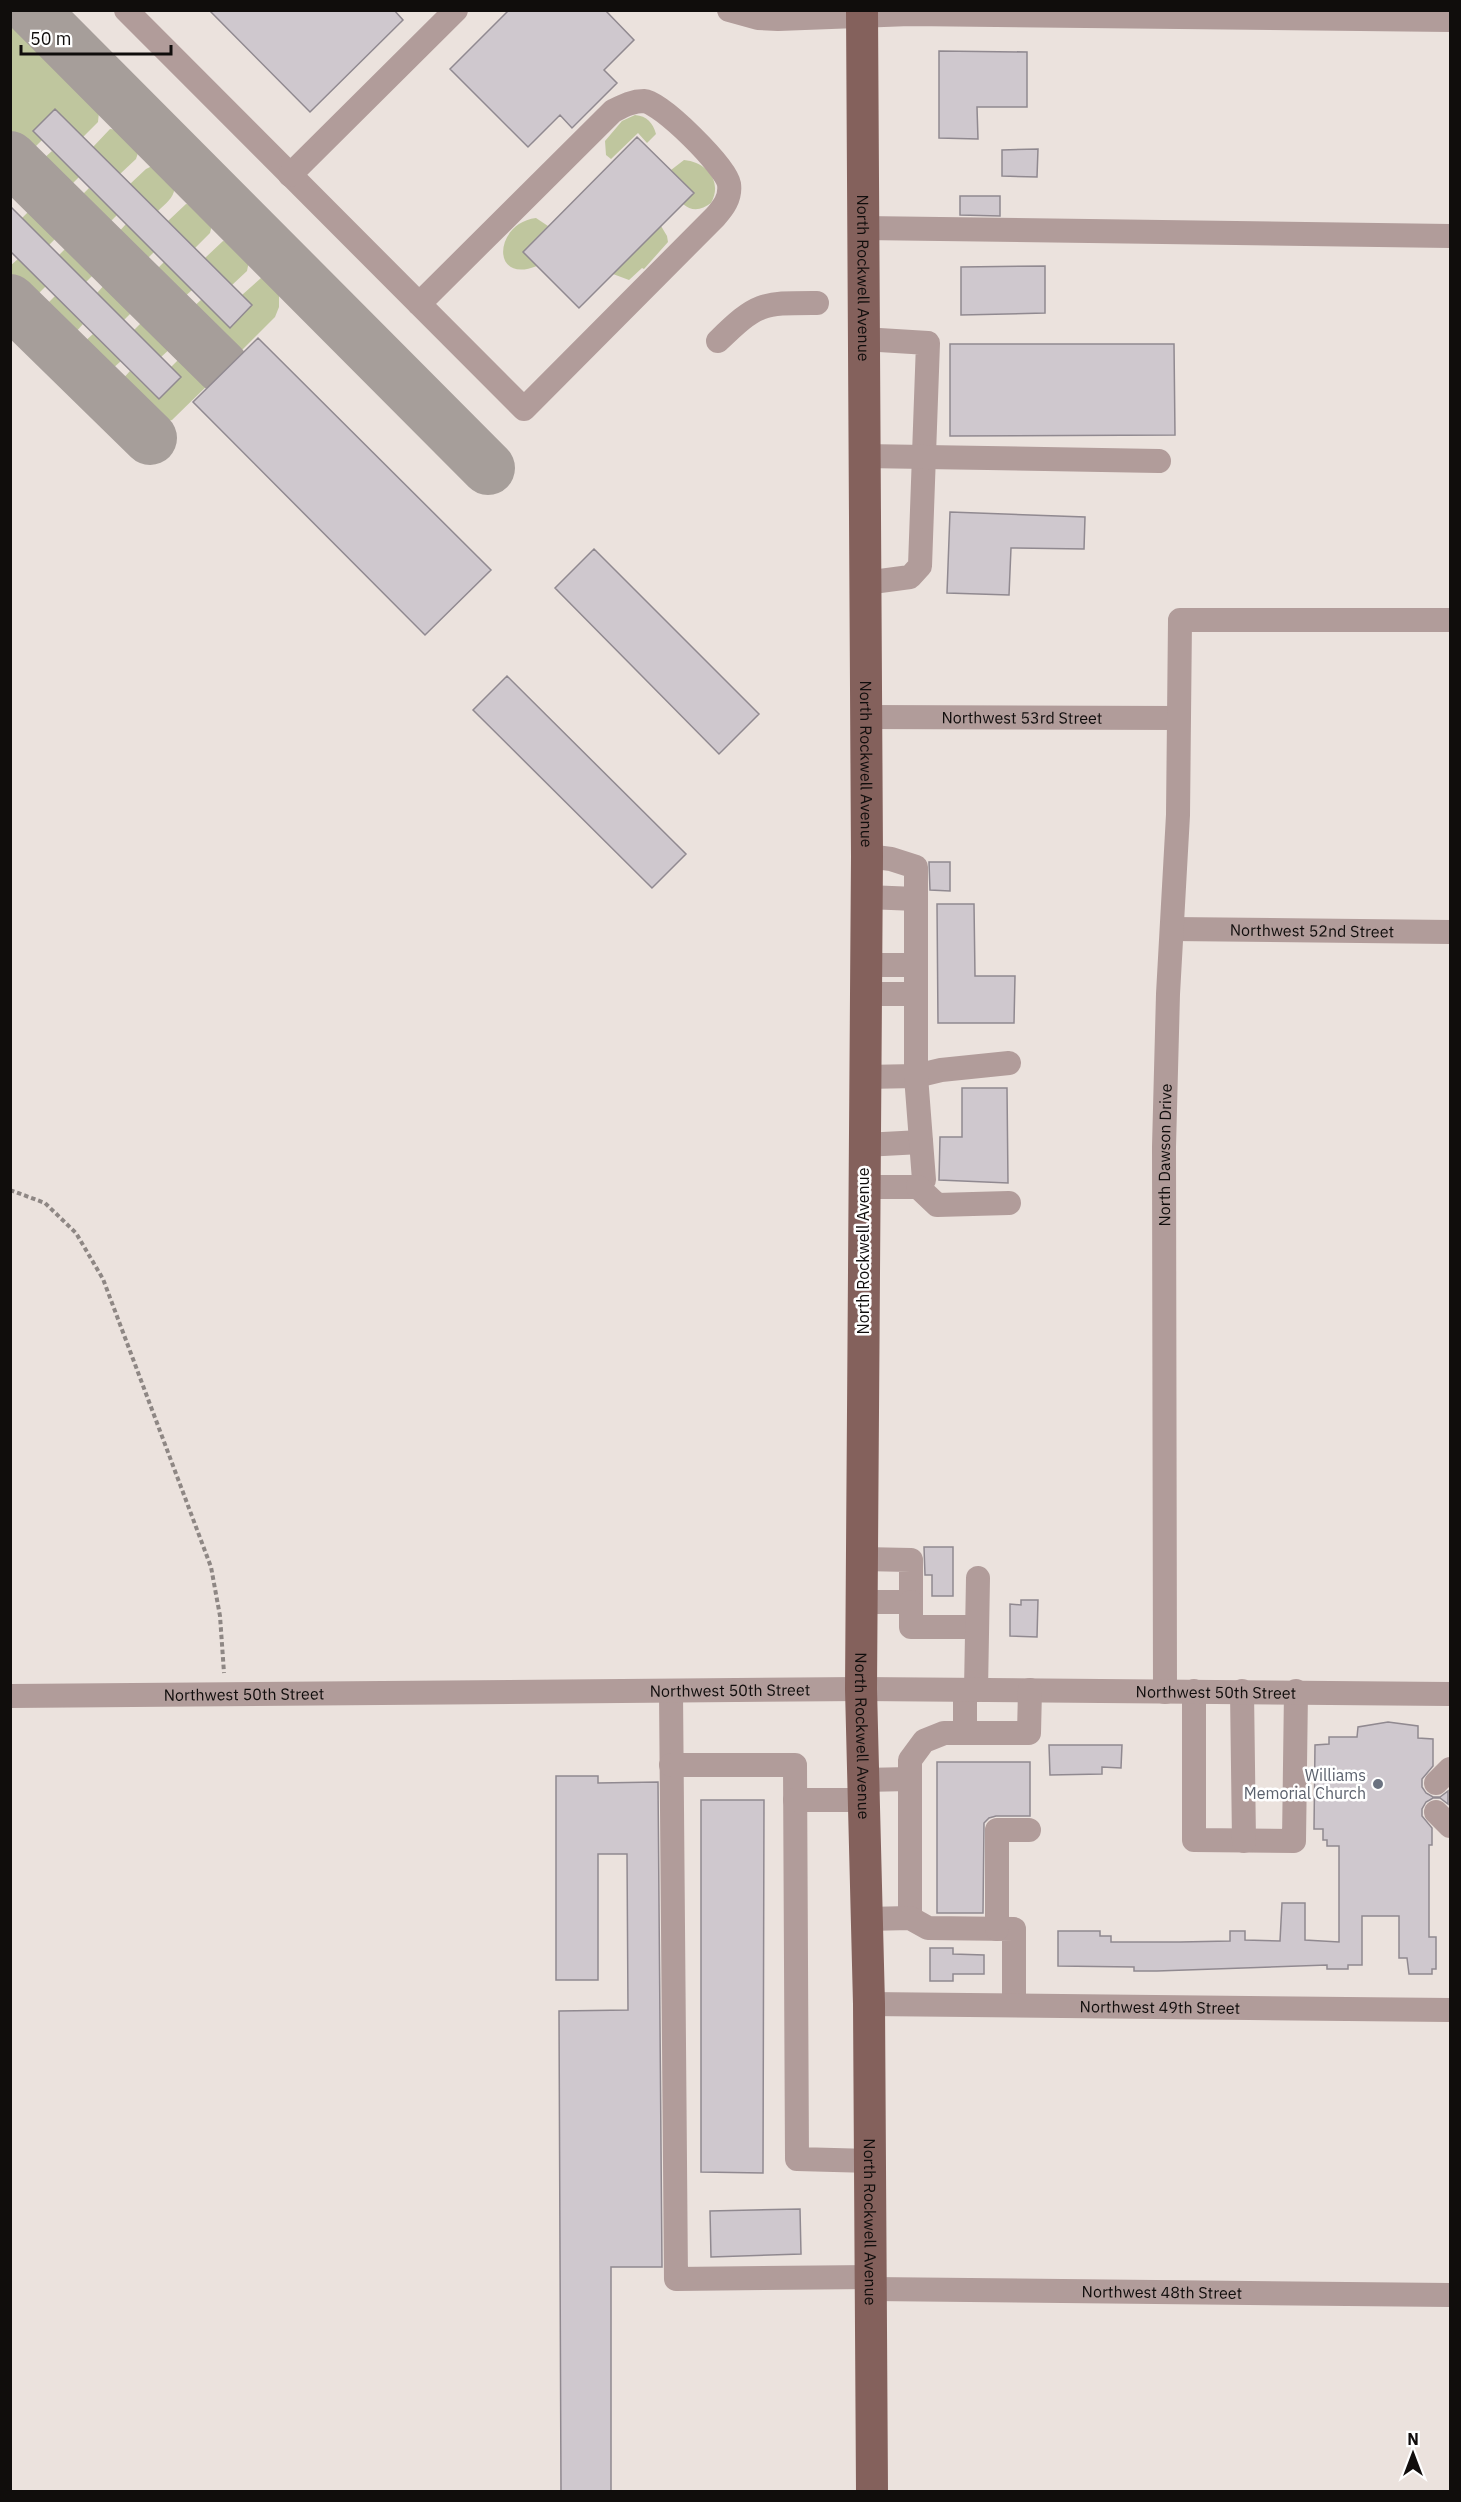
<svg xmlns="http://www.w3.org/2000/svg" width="1461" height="2502" font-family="'IBM Plex Sans',sans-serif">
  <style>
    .green { fill: #bfc69e }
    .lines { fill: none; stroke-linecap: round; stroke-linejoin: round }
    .taxiway { stroke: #a69e9a; stroke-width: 54 }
    .building { fill: #cfc8ce; stroke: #908990; stroke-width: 1.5 }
    .path { stroke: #8e8784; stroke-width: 4; stroke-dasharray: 4.5 3; stroke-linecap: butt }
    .minor { stroke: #b19c9a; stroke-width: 24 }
    .major { stroke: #84615c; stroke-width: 32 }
    .worship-dot { fill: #6b7280; stroke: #fff; stroke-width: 2 }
    .labels { text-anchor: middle; stroke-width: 5; stroke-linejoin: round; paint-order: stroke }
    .street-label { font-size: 16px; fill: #100d0c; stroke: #fff }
    .worship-label { font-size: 16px; fill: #5b616d; stroke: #fff; text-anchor: end }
  </style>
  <rect width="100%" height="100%" fill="#ebe2dd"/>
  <path class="green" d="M11 27 16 28 99 112 98 122 83 137 55 109 33 131 42 140 31 151 19 150 11 142Z
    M635 115C647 116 653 123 656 134L647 143 638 133 611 159 606 155 605 141 622 121Z
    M110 129 118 130 137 149 138 153 136 159 120 174 93 147Z
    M52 151 79 177 68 188H57L41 172 42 160Z
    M684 160C707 162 723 182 711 203 702 210 692 212 683 204L694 193 671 170Z
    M152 166 174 186C176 197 165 204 158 211L130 184 146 169Z
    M89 188 117 215 107 225H94L79 210V198Z
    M186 204 193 205 212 225 210 233 195 248 168 221Z
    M32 208H44L59 222V235L49 245 22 218Z
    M536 218 548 226 523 252 537 266C490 285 494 223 536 218Z
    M126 224 154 252 144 262H131L117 247 116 235Z
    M661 226 667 236 668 242 644 269 642 268 629 280 613 274Z
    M223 241 230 242 249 261 247 271 232 285 205 258Z
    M69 245H81L96 260V272L86 282 59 255Z
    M18 259 46 286 35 297 22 296 11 284 10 266Z
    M164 262 192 290 181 300 169 299 153 284 154 272Z
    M261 278 267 279 279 290V307L275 317 230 362 191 322V309L202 299 230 327 252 305 242 295Z
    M107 282H119L134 298V310L124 320 97 293Z
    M55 296 83 324 75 333 62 334 44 317V307Z
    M144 320H156L171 335 172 347 161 357 134 330Z
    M93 334 121 361 111 370 98 371 82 356V344Z
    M181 357 195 358 215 378 172 420 162 423H149L120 393V382L130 371 159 399 181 377 171 367Z"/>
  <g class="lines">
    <path class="taxiway" d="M32 10 488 468
      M10 158 222 367
      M10 301 150 438"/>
  </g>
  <path class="building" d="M209 10H394L403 20 310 112Z
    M509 10H605L634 40 604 70 617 83 572 128 560 115 528 147 450 69Z
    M939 51 1027 52V107H977L978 139 939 138Z
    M55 109 252 305 230 328 33 131Z
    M637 137 694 193 579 308 523 252Z
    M1038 149 1037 177 1002 176V150Z
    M960 196H1000V216L960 215Z
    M10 206 181 377 159 399 10 251Z
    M1045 266V313L961 315V267Z
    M258 338 491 570 425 635 193 402Z
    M950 344H1174L1175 435 950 436Z
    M950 512 1085 517 1084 549 1011 548 1009 595 947 593Z
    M594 549 759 714 719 754 555 588Z
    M507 676 686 854 652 888 473 710Z
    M929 862H950V891L930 890Z
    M937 904H974L975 976H1015L1014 1023H938Z
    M962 1088H1007L1008 1183 939 1180 940 1137H962Z
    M924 1547H953V1596H932V1575H925Z
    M1021 1600H1038L1037 1637 1010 1636V1604L1021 1605Z
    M1388 1722 1418 1726V1738L1433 1739V1766L1422 1779V1787L1426 1793 1433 1797H1440L1448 1791V1804L1440 1798H1433L1426 1802 1422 1809V1816L1432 1828V1845H1429V1937H1436V1969H1432V1974H1409L1407 1958H1399V1916H1362V1965H1348V1969H1327V1965L1157 1971H1134V1967L1058 1966V1931H1100V1936H1111V1942H1180L1230 1941V1931H1245V1940L1280 1941 1282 1903H1305V1940L1339 1942V1846H1327V1840H1323V1829H1314L1315 1745 1329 1744V1737H1357L1358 1727Z
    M1049 1745H1122L1121 1768 1102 1767V1774L1050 1775Z
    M937 1762H1030V1816H996L989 1818 984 1823 983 1913H937Z
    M556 1776H598V1783L658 1782 662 2267H611V2492H561L559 2011 628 2010 627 1854H598V1980H556Z
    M701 1800H764L763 2173 701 2172Z
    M930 1948H953V1954L984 1955V1974H953V1981H930Z
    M800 2209 801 2254 711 2257 710 2211Z"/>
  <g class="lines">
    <path class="path" d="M10 1190 45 1203 76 1233 103 1279 211 1567 220 1616 224 1673"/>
    <g class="minor">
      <path d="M126 10 524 409 715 217C723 208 731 198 729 184 726 167 661 102 644 101 632 101 623 106 613 111L419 304"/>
      <path d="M729 10 758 18 778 19 910 14 1450 20"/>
      <path d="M290 175 456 10"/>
      <path d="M863 228 1450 236"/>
      <path d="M863 339 928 343 920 566 910 577 865 583"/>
      <path d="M718 341C758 302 762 303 817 303"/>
      <path d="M864 456 1159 461"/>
      <path id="s1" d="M866 717 1178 718"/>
      <path d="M867 897 916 899"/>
      <path id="s2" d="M1172 929 1450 932"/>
      <path d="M866 965H916"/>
      <path d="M866 994H916"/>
      <path d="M865 1077 916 1076 941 1070 1009 1063"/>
      <path d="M864 1145 921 1142"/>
      <path d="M863 1187H918L924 1180 916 1076V867L891 859 867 856"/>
      <path d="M918 1187 937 1205 1009 1203"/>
      <path d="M861 1602H911V1560L862 1559"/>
      <path d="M911 1602V1627H977"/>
      <path d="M965 1690V1733"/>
      <path d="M976 1690 978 1578"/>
      <path d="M1194 1691V1840L1294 1841 1296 1691"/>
      <path d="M1242 1691 1244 1841"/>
      <path d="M671 1692 676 2279 872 2277"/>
      <path id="s3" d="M1165 1692 1164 1147 1168 994 1178 815 1180 620H1450"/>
      <path id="s4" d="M10 1696 861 1689 1450 1694"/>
      <path d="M671 1765H795L797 2159 871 2161"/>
      <path d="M863 1780 910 1779"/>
      <path d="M1436 1783 1450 1769"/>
      <path d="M795 1800H864"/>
      <path d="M1436 1812 1450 1826"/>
      <path d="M910 1918V1760L924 1741 944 1733H1029L1030 1690"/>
      <path d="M867 1919 910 1918 928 1928 1014 1929V2005"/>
      <path d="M997 1929V1830H1029"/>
      <path id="s5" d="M869 2004 1450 2010"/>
      <path id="s6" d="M872 2289 1450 2295"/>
    </g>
    <path class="major" id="s7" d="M862 10 867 856 861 1689 869 2004 872 2492"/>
  </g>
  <circle class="worship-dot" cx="1378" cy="1784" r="6"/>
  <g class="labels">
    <g class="street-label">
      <text dy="6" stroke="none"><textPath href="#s7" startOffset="268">North Rockwell Avenue</textPath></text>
      <text dy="6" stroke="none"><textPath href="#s1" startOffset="156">Northwest 53rd Street</textPath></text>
      <text dy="6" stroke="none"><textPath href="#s7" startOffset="754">North Rockwell Avenue</textPath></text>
      <text dy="6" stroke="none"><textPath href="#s2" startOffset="140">Northwest 52nd Street</textPath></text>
      <text dy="6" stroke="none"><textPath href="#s3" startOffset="537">North Dawson Drive</textPath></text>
      <text transform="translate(863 1251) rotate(-90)" y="6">North Rockwell Avenue</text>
      <text dy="6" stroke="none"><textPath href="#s4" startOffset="720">Northwest 50th Street</textPath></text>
      <text dy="6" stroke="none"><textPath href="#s4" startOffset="1206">Northwest 50th Street</textPath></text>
      <text dy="6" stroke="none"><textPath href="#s4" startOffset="234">Northwest 50th Street</textPath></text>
      <text dy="6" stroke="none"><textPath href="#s7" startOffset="1726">North Rockwell Avenue</textPath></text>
      <text dy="6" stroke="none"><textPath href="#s5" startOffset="291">Northwest 49th Street</textPath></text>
      <text dy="6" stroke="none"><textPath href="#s7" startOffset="2212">North Rockwell Avenue</textPath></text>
      <text dy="6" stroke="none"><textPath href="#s6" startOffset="290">Northwest 48th Street</textPath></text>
    </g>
    <g class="worship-label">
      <text x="1366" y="1781">Williams<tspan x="1366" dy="18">Memorial Church</tspan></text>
    </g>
  </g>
  <rect width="1461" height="2502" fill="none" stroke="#100d0c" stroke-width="24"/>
  <g transform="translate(1413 2454)" stroke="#ffffff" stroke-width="4.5" paint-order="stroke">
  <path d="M0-4.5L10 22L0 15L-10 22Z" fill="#100d0c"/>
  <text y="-9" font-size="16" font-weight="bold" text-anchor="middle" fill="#100d0c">N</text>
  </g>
  <path d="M21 45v9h150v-9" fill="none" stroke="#100d0c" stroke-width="3"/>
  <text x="30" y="45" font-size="18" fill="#100d0c" stroke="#ffffff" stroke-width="4.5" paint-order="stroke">50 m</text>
</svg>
